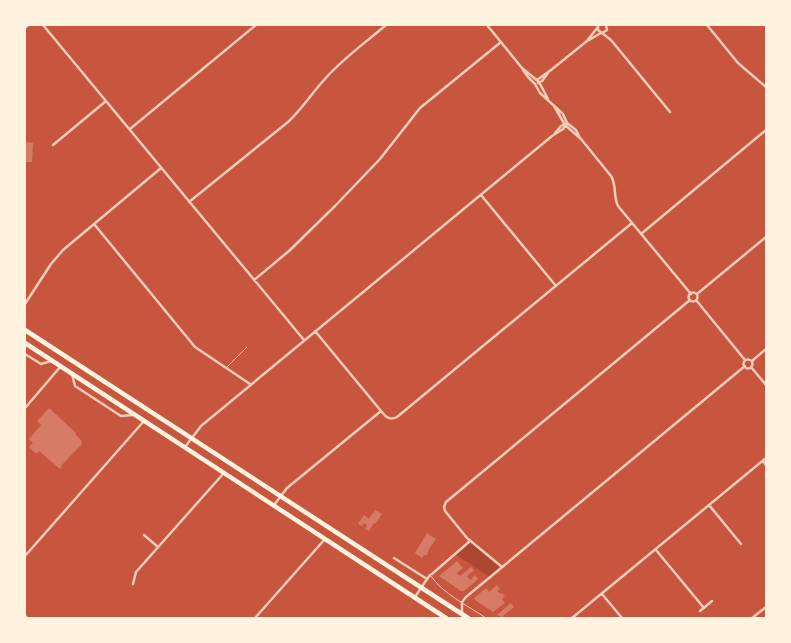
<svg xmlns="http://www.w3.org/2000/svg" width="791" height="643" font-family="Quicksand,sans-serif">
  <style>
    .green { fill: #ae4732 }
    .building { fill: #d67c66 }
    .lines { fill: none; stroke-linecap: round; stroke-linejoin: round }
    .service { stroke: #f1ccb7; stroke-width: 1 }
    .minor { stroke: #f1ccb7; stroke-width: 2.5 }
    .primary { stroke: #fff3e0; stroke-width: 4.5 }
  </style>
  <rect width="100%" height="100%" fill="#c8553d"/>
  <path class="green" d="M470 541 502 567 490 577 455 554Z"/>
  <path class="building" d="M25 142 33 143 32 162H25Z
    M49 408 76 433 75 434 82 441 81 443 82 444 61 466 62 467 60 469 39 451 36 454 29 447 33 443 29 439 41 425 37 421Z
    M375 510 382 514 375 524 374 523 369 531 365 529 367 525 364 523 362 526 358 524 364 515 369 519Z
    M427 533 436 539 429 549 427 555H424L422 558 415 553Z
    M457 561 463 568 457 573 460 576 471 567 474 570 467 576 470 580 475 575 478 579 464 591H461L439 576Z
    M497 585 500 589 497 591 501 594 502 593 505 596 502 599 505 603 493 612 475 600 474 598 486 588 489 592Z
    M511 603 514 607 502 617 497 615Z"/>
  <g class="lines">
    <path class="service" d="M227 367 247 347
      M431 576C442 593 468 606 486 618"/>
    <path class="minor" d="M43 25 304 340
      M487 25 522 68 539 82 548 99
      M598 25V30L602 33 607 30 606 25
      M707 25 738 63 766 87
      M25 28 28 25
      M602 33 611 40 670 112
      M589 40 601 33
      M523 70 528 77 535 84 540 93 563 114 567 123 576 130 580 138
      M537 80 551 70 587 41 597 28
      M538 83 542 81 548 73
      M554 106 565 125 581 139 611 176C617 186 613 196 618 206L691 294
      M130 129 256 25
      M555 133 561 126 565 124
      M53 145 106 101
      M481 195 556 286
      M189 202 288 122C302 109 312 93 324 80 342 59 365 43 386 25
      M94 224 195 347 250 384
      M641 234 766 130
      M254 280 289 251 335 206 380 159 420 108 501 42
      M688.5 297a4.5 4.5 0 1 1 9 0a4.5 4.5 0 1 1-9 0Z
      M697 294 766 237
      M696 300 745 360
      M25 304 51 264 63 250 161 168
      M315 331 381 411
      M25 354 41 364 51 361
      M743.5 364a4.5 4.5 0 1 1 9 0a4.5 4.5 0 1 1-9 0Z
      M752 361 766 349
      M751 367 766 385
      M72 374 75 386 121 416 133 415
      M25 408 61 366
      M185 447 201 426 552 136 563 129 567 123
      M763 461 766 465
      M274 505 287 488 381 411C385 416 389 421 397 417L632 223
      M709 505 741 544
      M144 535 158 547
      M656 550 704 608
      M25 556 144 421
      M394 558 427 579
      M502 567 467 538 445 511 444 507 446 502 690 300
      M432 574 470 541
      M133 584 136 572 223 474
      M602 594 622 618
      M415 597 425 582 430 575
      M700 611 712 601
      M462 614V602L466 597 745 366
      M25 616 27 618
      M255 618 325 539
      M572 618 766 458
      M752 618 766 607"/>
    <path class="primary" d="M25 330 468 618
      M25 343 446 618"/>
  </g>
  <rect width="791" height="643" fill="none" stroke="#fff3e0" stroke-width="52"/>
</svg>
